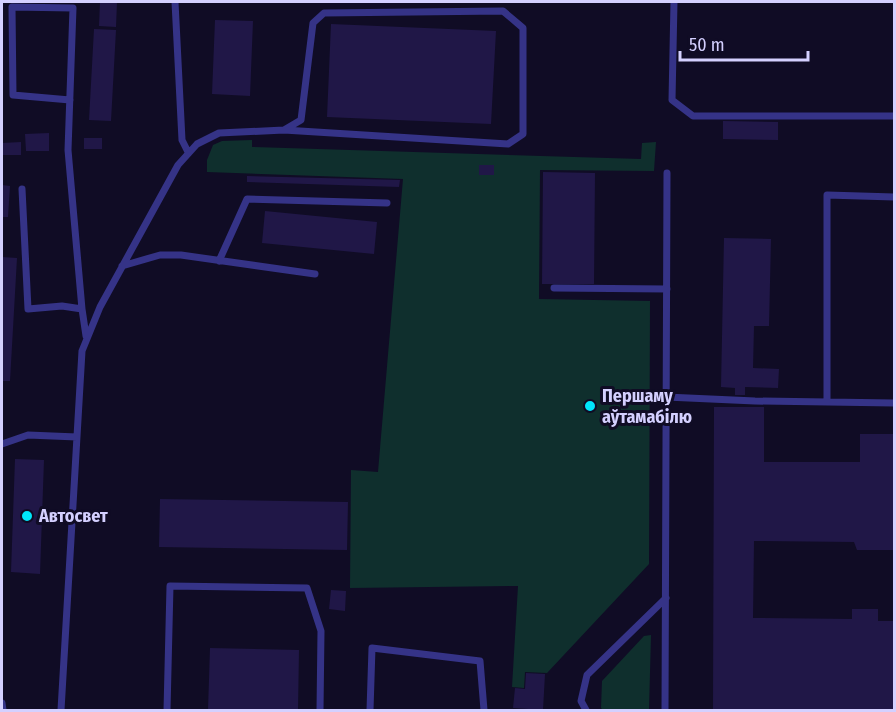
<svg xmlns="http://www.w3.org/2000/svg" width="896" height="712" font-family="'Fira Sans Condensed',sans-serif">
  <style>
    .green { fill: #0f2f2d }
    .building { fill: #201747 }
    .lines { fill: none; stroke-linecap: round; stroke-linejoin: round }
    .service { stroke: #353387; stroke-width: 7 }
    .poi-dot { fill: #00e6fb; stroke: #100c25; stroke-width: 2 }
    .labels { text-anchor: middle; stroke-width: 6; stroke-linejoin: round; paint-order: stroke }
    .poi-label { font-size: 18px; font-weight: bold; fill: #d4d0ff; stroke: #100c25; text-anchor: start }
  </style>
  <rect width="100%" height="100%" fill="#100c25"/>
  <path class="green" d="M252 140V147L641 159 642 143 656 142 654 171 540 170 539 299 650 301 649 564 547 673 525 672 524 688 512 687 518 586 350 588 351 470 378 472 403 179 207 172V160L213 145 222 141Z
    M651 635 649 710H603L601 708 602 681 644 636Z"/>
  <path class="building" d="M100 2H117L116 27 99 26Z
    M215 20 253 21 250 96 212 94Z
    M331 24 496 31 491 124 327 117Z
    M94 29 116 30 111 121 89 120Z
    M723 121 778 122V140L723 139Z
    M49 133V151H26L25 134Z
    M84 138H102V149H84Z
    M21 142V155H2V143Z
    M479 165H494V175H479Z
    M543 172 595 173 594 284H542Z
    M247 176 400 180 399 187 247 182Z
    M2 185 10 186 8 217H2Z
    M265 211 377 222 374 254 262 243Z
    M724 238 771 239 769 326H754L753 368 779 369 778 388 745 387V395H735V388L721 387Z
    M2 257 17 258 10 381H2Z
    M714 407H764V462H860V434H894V550H857L854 542 754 541 753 618 852 619V609H878V621H894V710H713Z
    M15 459 44 460 40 574 11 572Z
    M160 499 348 502 347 550 159 547Z
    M331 590 346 591 345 611 329 609Z
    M210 648 299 650 298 710H208Z
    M526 673 545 674 543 710 513 708 515 688 525 689Z"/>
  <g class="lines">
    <path class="service" d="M175 2 182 140 188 152
      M674 2 672 100 693 116H894
      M70 100 13 95 12 7 73 8 68 150 82 309
      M22 189 28 309 62 306 82 309 86 336
      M219 261 247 199 387 203
      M122 266 160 255H181L315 274
      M554 288 667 289
      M666 397 755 401 894 403
      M827 402V195L894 197
      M2 444 28 435 77 437
      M2 703 3 710
      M61 710 82 351 100 307 178 165 197 144 219 133 284 130 508 144 523 134V28L503 11 324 13 313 23 301 120 284 130
      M167 710 170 586 307 588 321 631 320 710
      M370 710 372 648 480 661 484 710
      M586 710 581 701 587 675 666 598
      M665 710 667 173"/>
  </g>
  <g class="poi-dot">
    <circle cx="590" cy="406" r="6"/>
    <circle cx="27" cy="516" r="6"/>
  </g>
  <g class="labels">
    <g class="poi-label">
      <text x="602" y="402">Першаму<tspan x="602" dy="21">аўтамабілю</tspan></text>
      <text x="39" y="522">Автосвет</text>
    </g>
  </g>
  <rect width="896" height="712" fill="none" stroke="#d4d0ff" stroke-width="6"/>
  <path d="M680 51v9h128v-9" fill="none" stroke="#d4d0ff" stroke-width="3"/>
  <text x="689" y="51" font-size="18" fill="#d4d0ff" stroke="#100c25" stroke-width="4.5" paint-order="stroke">50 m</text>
</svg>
